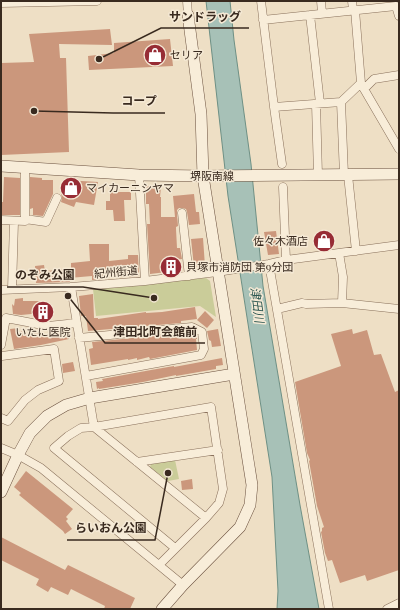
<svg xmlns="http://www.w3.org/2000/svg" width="400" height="610" font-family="'Playfair Display','Noto Sans JP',serif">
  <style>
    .green { fill: #cacc99 }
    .water { fill: #a7c1b7; stroke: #6e9085 }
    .building { fill: #cb977c }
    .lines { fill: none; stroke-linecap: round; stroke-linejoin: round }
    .street-casing { stroke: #89705b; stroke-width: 9 }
    .secondary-casing { stroke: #6b513f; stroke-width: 12 }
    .street { stroke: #f8edd9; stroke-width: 8 }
    .secondary { stroke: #f8edd9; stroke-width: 11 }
    .labels { text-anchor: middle; stroke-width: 3; stroke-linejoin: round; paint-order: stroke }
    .poi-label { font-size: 11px; fill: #392a1f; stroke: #f5e9d5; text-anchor: start }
    .street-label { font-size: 11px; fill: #392a1f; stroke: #f5e9d5 }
    .water-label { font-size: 12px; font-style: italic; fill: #2f5953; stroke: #f5e9d5 }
    .leader { fill: none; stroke: #392a1f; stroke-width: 1.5 }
    .callout-dot { fill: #392a1f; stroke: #f5e9d5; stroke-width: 1.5 }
    .callout-label { font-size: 12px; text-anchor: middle; font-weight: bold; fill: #392a1f; stroke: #f5e9d5; stroke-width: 3; stroke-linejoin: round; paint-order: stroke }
  </style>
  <rect width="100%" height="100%" fill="#eedfc5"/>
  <path class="green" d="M206 278 210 281 216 317 200 306 96 316 93 289Z
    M175 460 179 479 168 481 150 467 151 464Z"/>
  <path class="water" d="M206 1H230L234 40 251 164 263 286 300 505 319 609H277L278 591 272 477 228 196Z"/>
  <path class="building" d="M110 29 112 45 59 44 60 58H66L69 152 1 155V63L34 62 29 34Z
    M170 39 173 66 89 70 88 56 114 53V43Z
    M4 177 20 178V215H1V202H3Z
    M30 177 42 178V180H53V194L43 216 33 215V208L30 209Z
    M65 180 98 182 94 205 76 202 74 207 61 202 62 198 61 194Z
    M146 186 161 187 160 197H161V217H175L173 196 194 194 196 212H199L200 224 189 225 187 212 186 209 182 208H179L177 210V214L178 226 176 227V229L177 248H180L182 259 174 260 175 271 150 274 147 224H150L149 204H146Z
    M110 192H131V200H124L125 221H114L113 210H106V201H110Z
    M276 231 279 254 268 255 264 232Z
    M203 238 205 266 194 267 191 239Z
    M89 244H109V261L128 259V255H138L139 276 118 277V275L102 276V279L92 280V276L69 278 70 282 36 283 35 266 44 265 45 271 71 269V263L90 261Z
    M93 294 94 318H98V319L146 312V313L162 312 195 307 197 319 181 321V323L88 331 86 316H84V315L81 316 79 296Z
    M23 298V301H41L42 305 51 304 52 312 21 315 13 314 12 304 14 306 15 299Z
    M205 311 214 320 207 328 197 320Z
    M19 328V332L22 331 23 336 38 333 39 336 68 331 69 339 41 345 14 349 10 329Z
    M218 329 221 346 212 347 211 341 209 340 207 331Z
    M352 329 353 334 367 330 374 355 381 354 395 392 399 390V570L367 581 365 575 340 583 332 560 328 561 325 553 321 532 322 531V528L324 527 317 506 309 461 310 460 307 453 295 382 341 366 331 334Z
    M183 333V336L193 334 197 336V339H196L197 350 150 359 149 357 137 360V358L128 360V359L91 365 89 349 93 348 92 342Z
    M222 358 223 365 216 366V369L176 376V375L143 382 99 389V388L97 389 96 382 103 381 102 379 151 370 174 366V367Z
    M73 362 75 371 63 373 62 364Z
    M26 471 73 509 66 517 68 519 66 521 72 529 65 534 63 531 19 495 21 493 14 487Z
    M192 479 193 489 182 490 181 481Z
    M1 537 65 570 68 565 135 598 130 609H104L105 606 71 589 68 595 51 587 48 592 36 585 39 579 1 560Z"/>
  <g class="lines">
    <g class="street-casing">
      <path id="street" d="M187 1 188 15
        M261 1 274 107 282 164
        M321 1 322 13
        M352 1 353 10
        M1 3 97 1
        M355 10 361 83 364 89 399 149
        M310 15 320 103
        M263 20 396 6 399 16
        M364 89 374 79 399 75
        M341 102 344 175
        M316 104 318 175
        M274 107 341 102 361 83
        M139 175 145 281
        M348 175 356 251
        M283 187 286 260
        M182 213 189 276
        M25 219 46 222 57 198
        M1 220 25 221V168
        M339 253 343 277 342 303
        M269 264 329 609
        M71 287 94 427 206 518
        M12 289 14 222
        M1 290 71 287 145 281 217 272 269 264 286 260 399 245
        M277 309 302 303 306 304 342 303 399 309
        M79 338 192 327 202 332 204 349 201 355 86 376
        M1 345 6 318 48 326 77 323
        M1 418 8 421 25 400 38 390 59 381 54 349 2 356
        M1 448 18 455 41 468 183 585
        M137 462 218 450
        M159 565 206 518 219 503 223 489 211 407 94 427 81 428 68 436 54 448 175 548
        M387 609 399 603"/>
    </g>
    <g class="secondary-casing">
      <path id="secondary" d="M1 166 139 175 203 176 399 174
        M1 492 18 455 30 433 47 416 66 405 90 398 234 374
        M162 609 183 585 240 527 250 505 252 485 203 176 201 114 188 15"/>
    </g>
    <use href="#street" class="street"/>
    <use href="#secondary" class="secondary"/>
  </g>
  <defs>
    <g id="shop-disc" transform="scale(1.15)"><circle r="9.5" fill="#972c35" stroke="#f5e9d5"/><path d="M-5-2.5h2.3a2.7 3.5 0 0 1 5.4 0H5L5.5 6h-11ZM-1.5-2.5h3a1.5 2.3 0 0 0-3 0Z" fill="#fff"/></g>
    <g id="building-disc" transform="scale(1.15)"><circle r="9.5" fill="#972c35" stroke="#f5e9d5"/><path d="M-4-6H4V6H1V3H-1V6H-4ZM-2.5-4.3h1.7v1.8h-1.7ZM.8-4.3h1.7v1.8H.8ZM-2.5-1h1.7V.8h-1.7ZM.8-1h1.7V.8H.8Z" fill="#fff"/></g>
  </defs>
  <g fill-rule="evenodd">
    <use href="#shop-disc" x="155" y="55"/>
    <use href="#shop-disc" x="71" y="188"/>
    <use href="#shop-disc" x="324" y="241"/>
    <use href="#building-disc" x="171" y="267"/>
    <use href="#building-disc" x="43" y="312"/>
  </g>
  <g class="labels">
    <g class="poi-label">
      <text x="170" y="59">セリア</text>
      <text x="86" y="192">マイカーニシヤマ</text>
      <text x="308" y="245" text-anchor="end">佐々木酒店</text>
      <text x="186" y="271">貝塚市消防団 第9分団</text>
      <text x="43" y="336" text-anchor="middle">いたに医院</text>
    </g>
    <g class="street-label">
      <text x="212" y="180">堺阪南線</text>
      <text transform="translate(116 272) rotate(-5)" y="4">紀州街道</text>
    </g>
    <g class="water-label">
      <text transform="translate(257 305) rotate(82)" y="4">津田川</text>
    </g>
  </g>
  <path class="leader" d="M99 59L161 28H249M34 111L113 113H165M154 298L83 287H7M68 296L105 343H205M168 473L155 540H67"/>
  <g class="callout-dot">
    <circle cx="99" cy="59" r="4"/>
    <circle cx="34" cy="111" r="4"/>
    <circle cx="154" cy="298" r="4"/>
    <circle cx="68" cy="296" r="4"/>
    <circle cx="168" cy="473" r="4"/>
  </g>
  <g class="callout-label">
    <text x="205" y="21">サンドラッグ</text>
    <text x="139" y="105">コープ</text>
    <text x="45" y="279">のぞみ公園</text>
    <text x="155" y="336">津田北町会館前</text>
    <text x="111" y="532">らいおん公園</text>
  </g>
  <rect width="400" height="610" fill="none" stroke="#392a1f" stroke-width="4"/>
</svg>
